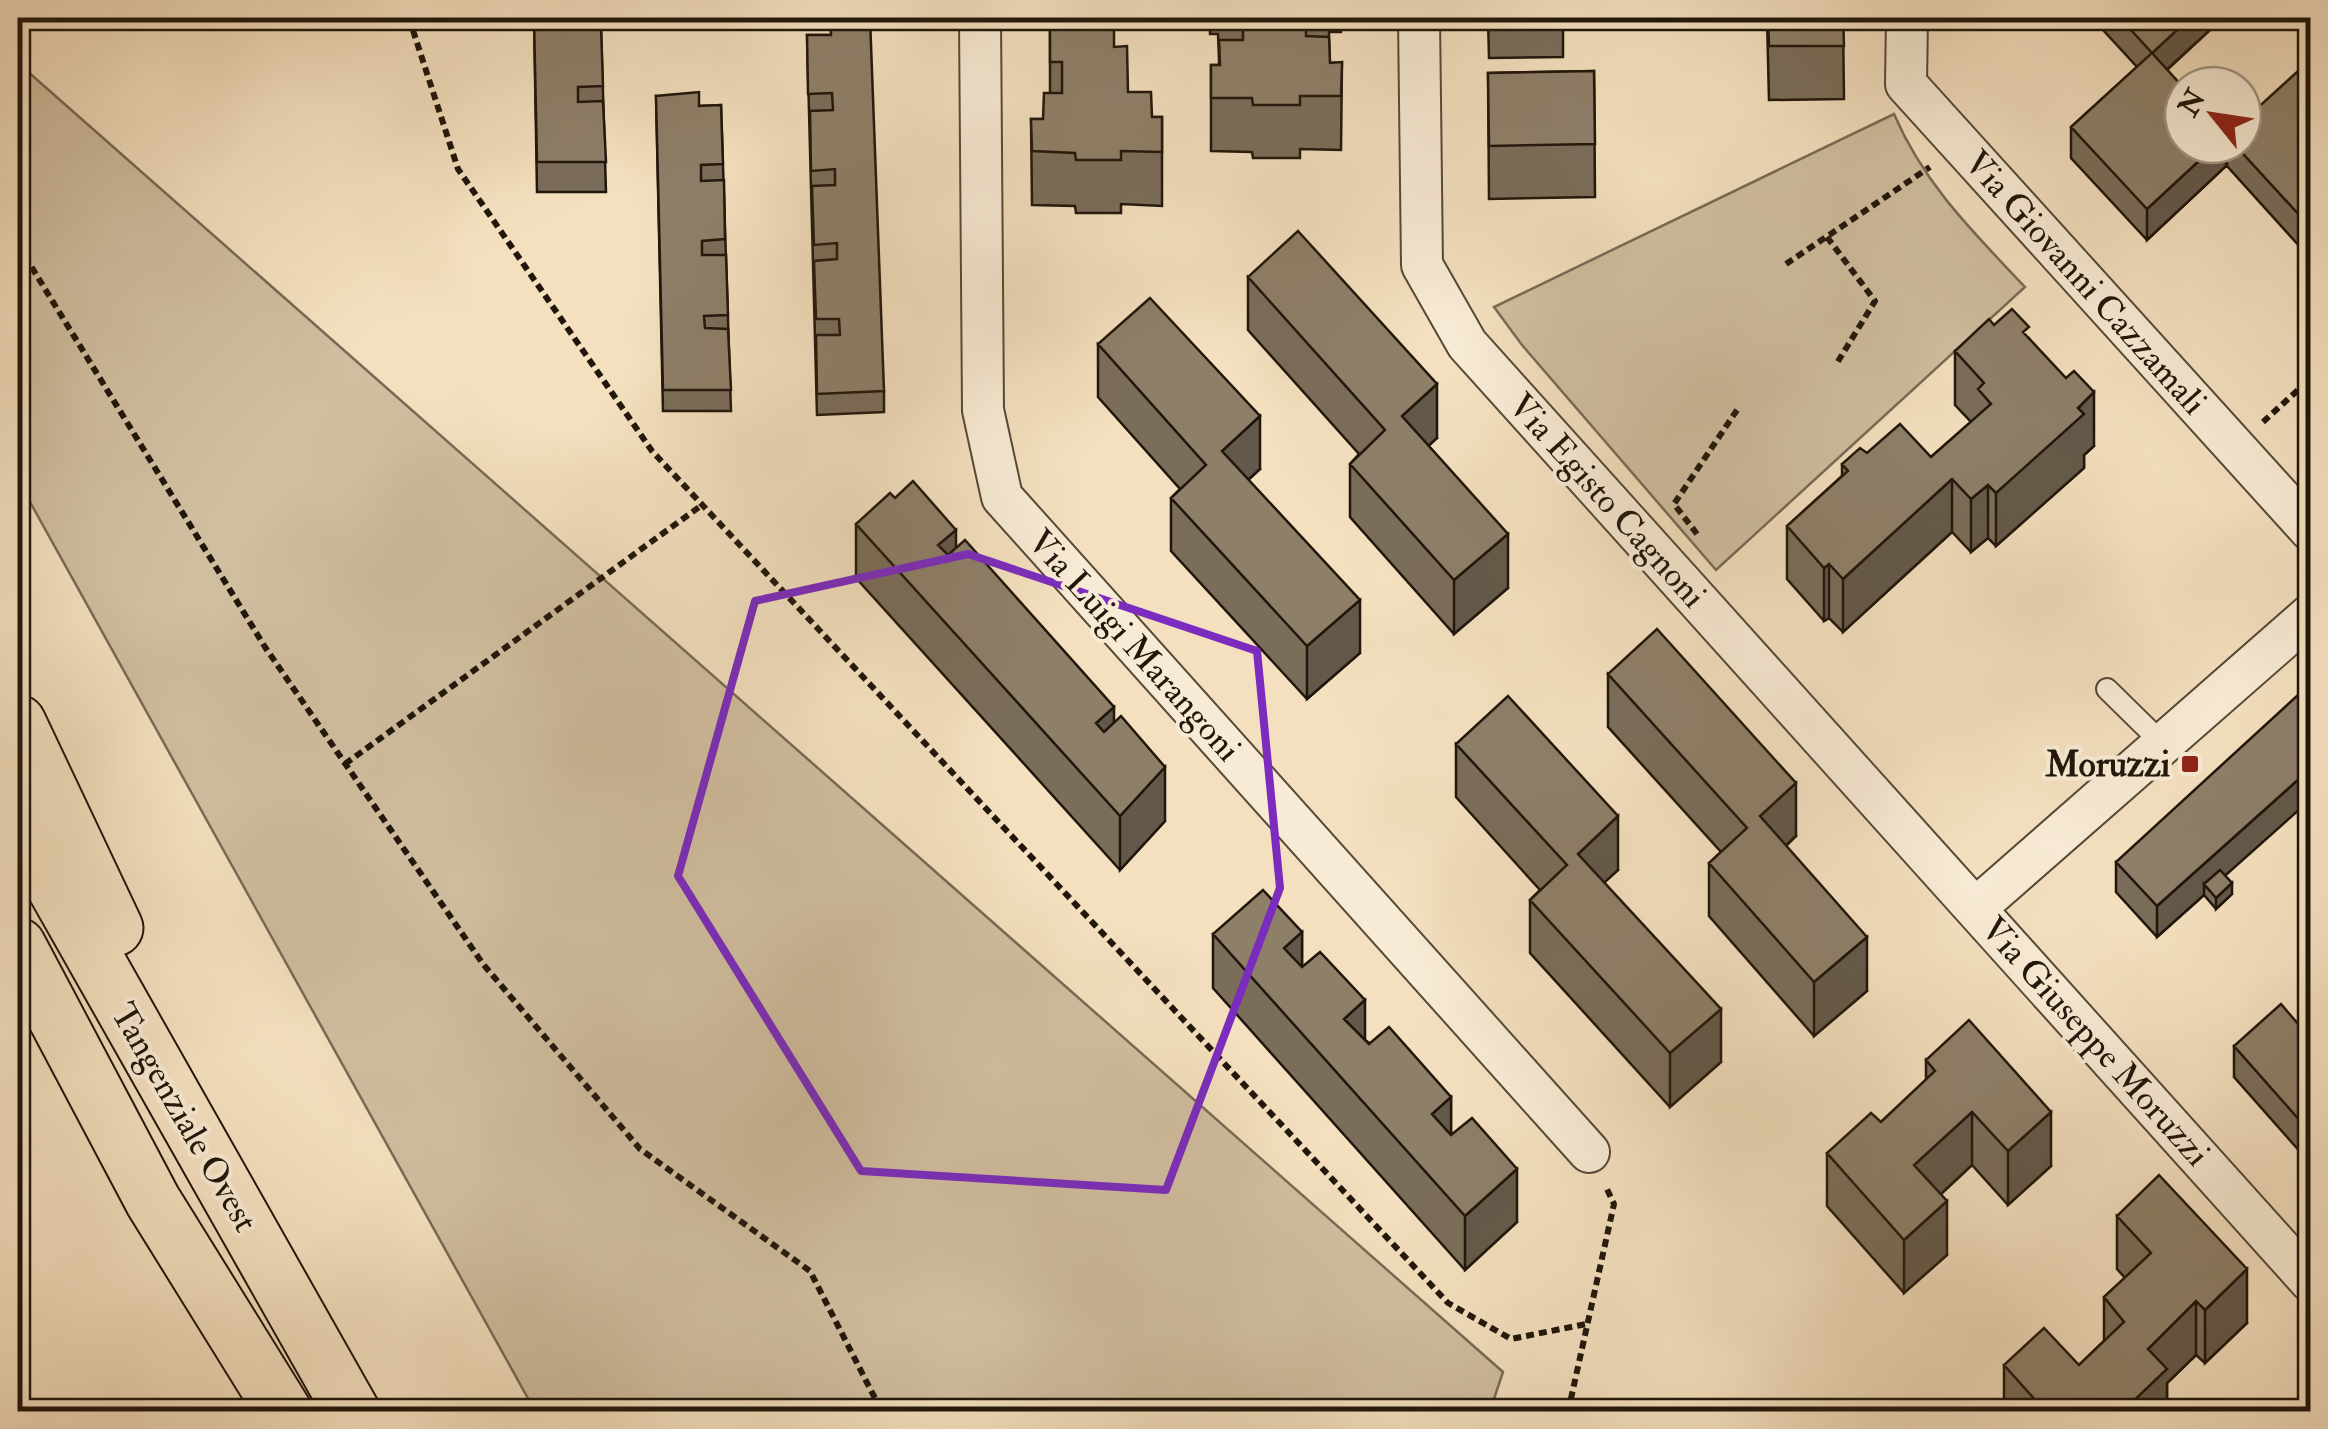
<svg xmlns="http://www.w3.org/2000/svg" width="2328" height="1429" font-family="'IM FELL Double Pica',serif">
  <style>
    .green { fill: #d0bea0; stroke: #786a56; stroke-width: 2.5 }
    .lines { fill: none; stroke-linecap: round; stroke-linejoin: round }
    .lane-casing { stroke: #554838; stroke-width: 24 }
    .street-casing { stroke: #554838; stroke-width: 44 }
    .highway-casing { stroke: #20160b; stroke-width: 59 }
    .path { stroke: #20160b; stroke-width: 6; stroke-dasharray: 8 5; stroke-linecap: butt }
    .lane { stroke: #f8ebd5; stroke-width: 20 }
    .street { stroke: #f8ebd5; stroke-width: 40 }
    .highway { stroke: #f4e0bf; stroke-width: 55 }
    .wall { fill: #7a6d5a; stroke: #20160b; stroke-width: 2.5 }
    .shaded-wall { fill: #63594a; stroke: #20160b; stroke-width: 2.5 }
    .building { fill: #8e7f69; stroke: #20160b; stroke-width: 2.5 }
    .marked { fill: none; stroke: #7b2cbf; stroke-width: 8; stroke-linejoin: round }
    .poi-dot { fill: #8f2418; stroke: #f8ebd5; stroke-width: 4 }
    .labels { text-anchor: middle; stroke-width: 8; stroke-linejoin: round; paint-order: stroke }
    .street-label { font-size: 35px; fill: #20160b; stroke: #f8ebd5 }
    .poi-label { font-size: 35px; font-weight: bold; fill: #20160b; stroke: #f8ebd5; text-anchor: end }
  </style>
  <rect width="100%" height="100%" fill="#f4e0bf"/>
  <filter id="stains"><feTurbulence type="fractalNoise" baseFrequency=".002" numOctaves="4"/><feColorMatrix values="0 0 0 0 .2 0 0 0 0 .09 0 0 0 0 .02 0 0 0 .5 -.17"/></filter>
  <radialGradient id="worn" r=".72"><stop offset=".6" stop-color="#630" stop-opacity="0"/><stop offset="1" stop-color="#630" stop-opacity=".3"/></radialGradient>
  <path class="green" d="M18 63 1503 1372 1490 1411H535L30 502 18 444Z
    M1894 114C1924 184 1973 232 2025 287L1716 570 1522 345 1494 307Z"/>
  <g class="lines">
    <g class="lane-casing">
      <path id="lane" d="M2107 689 2163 744"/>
    </g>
    <g class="street-casing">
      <path id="street" d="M980 18 983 410 1002 497 1589 1152
        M1419 18 1422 265 1467 344 2310 1281
        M1907 18 1906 84 2310 530
        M1977 907 2310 615"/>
    </g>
    <g class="highway-casing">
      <path id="highway" d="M18 723 115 928
        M18 822 352 1412
        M18 946 153 1201 284 1412"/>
    </g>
    <path class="path" d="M409 18 458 169 652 451 1448 1303 1511 1339 1586 1324
      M1827 237 1875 301 1837 363
      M18 245 265 647 483 964 640 1149 810 1271 882 1412
      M1786 264 1930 167
      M2263 422 2310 379
      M1697 534 1674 504 1737 410
      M345 764 702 505
      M1568 1412 1614 1204 1605 1185"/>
    <use href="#lane" class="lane"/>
    <use href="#street" class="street"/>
    <use href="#highway" class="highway"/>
  </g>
  <path class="wall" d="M534 18 576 28 601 27 606 192H537Z
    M1050 18 1114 47 1128 92 1152 117H1162V206L1121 204V213H1076L1075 206 1032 205 1031 119H1043L1050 93Z
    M1210 18H1341V32H1329V37L1330 63 1342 62 1341 150 1300 149V158H1253L1252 152 1211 151V65H1219V59L1218 34H1210Z
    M1488 18H1563V57L1489 58Z
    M1767 18H1843L1844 99 1769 100Z
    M2092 18H2223L2167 70 2226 145V166L2147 240 2071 158V127L2137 67Z
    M807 35H830L884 391V412L817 415Z
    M2310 66V239L2301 248 2227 166V145H2243Z
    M1594 71 1595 197 1489 199 1488 73Z
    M656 96 699 106 721 105 731 411H663Z
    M1248 277 1437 438 1428 446 1508 588 1454 634 1350 517V464L1359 454 1248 330Z
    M1994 325 2029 338 2094 446 2084 455V468L1996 546 1988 538 1971 552 1952 532 1843 632 1829 618 1824 621 1787 579V526L1842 476V464L1867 453 1931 457 1971 422 1955 405V351Z
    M1098 344 1260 469 1248 480 1360 653 1307 699 1171 551V498L1180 489 1098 397Z
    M895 498 956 549 1114 723 1165 821 1120 870 856 578V524Z
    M1608 674 1796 836 1786 846 1867 991 1814 1036 1709 916V863L1721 852 1608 727Z
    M1456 744 1618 870 1604 882 1721 1062 1670 1107 1530 953V900L1540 890 1456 797Z
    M2116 862 2225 876 2232 894 2216 909 2204 895 2157 937 2116 892Z
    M1302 932V967L1365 1040 1451 1097V1135L1517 1222 1465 1270 1213 988V934Z
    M2310 1038V1163L2234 1077V1046Z
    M1926 1060 2051 1166 2008 1205 1972 1165 1941 1194 1947 1255 1904 1293 1827 1206V1153L1881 1122 1926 1080Z
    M2117 1216 2247 1323 2205 1363 2196 1355 2167 1383V1412H2004V1365H2079L2104 1341V1297L2125 1278 2117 1269Z"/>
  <path class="shaded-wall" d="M2190 18H2223L2152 83V53Z
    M2216 145H2226V166L2147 240V209Z
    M2310 208V239L2301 248V217Z
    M1437 384V438L1402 470V416Z
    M2094 392V446L2084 455V468L1996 546V493Z
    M1260 416V469L1222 504V451Z
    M1952 479V532L1843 632V579Z
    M1988 485V538L1971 552V499Z
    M956 530V584L938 545Z
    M1508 534V588L1454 634V580Z
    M1829 564V618L1824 621V568Z
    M1360 600V653L1307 699V646Z
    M1114 707V760L1096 723Z
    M1165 767V821L1120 870V816Z
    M2310 769V800L2209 890 2204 884V895L2157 937V906Z
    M1796 783V836L1760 869V816Z
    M1618 816V870L1578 907V854Z
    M2232 883V894L2216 909V898Z
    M1302 932V985L1284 948Z
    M1867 937V991L1814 1036V982Z
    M1365 1000V1053L1344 1019Z
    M1721 1009V1062L1670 1107V1053Z
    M1451 1097V1150L1432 1114Z
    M1972 1112V1165L1914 1219V1165Z
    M2051 1112V1166L2008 1205V1151Z
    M1517 1169V1222L1465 1270V1216Z
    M1947 1201V1255L1904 1293V1240Z
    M2247 1269V1323L2205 1363V1310Z
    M2196 1301V1355L2167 1383V1412H2122L2148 1349Z"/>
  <path class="building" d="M534 18H575L576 28 601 27 603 86 578 87V102L603 101 606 162H537Z
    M830 18H870L884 391 817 394 816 335H840L839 319H816L814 261 837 259V243L814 245 812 186 835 185V169L811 171 810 111 833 110 832 93 808 94 807 35H831Z
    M1050 18H1114V47L1127 46 1128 92H1151L1152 117H1162V152L1121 151V160H1076L1075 153 1032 151 1031 119H1043L1044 93H1062V62H1050Z
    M1243 18H1306V36L1329 37 1330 63 1342 62 1341 96H1300V105H1253L1252 98H1211V65H1220L1219 40H1243Z
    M1768 18H1843L1844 46H1769Z
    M2120 18H2190L2152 53 2183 87V145H2216L2147 209 2071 127 2152 53Z
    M2307 63 2310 66V208L2301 217 2235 145H2243V121Z
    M1594 71 1595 144 1489 146 1488 73Z
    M699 92V106L721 105 723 164 701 165V181L724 180 725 239 702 241V255H726L728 315 704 316 705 328 728 329 731 390H663L656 96Z
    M1298 231 1437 384 1402 416 1508 534 1454 580 1350 464 1385 430 1248 277Z
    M1150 298 1260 416 1222 451 1360 600 1307 646 1171 498 1206 465 1098 344Z
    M2012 309 2029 327 2023 332 2066 378 2074 371 2094 392 2078 408 2084 414 1996 493 1988 485 1971 499 1952 479 1843 579 1829 564 1824 568 1787 526 1848 471 1842 464 1860 448 1867 453 1900 424 1931 457 1991 404 1978 389 1984 383 1955 351 1989 319 1994 325Z
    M913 481 956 530 938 545 948 555 965 540 1114 707 1096 723 1104 732 1121 716 1165 767 1120 816 856 524 890 493 895 498Z
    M1657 629 1796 783 1760 816 1867 937 1814 982 1709 863 1747 828 1608 674Z
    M2310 684V769L2157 906 2116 862Z
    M1508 696 1618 816 1578 854 1721 1009 1670 1053 1530 900 1567 865 1456 744Z
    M2220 870 2232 883 2216 898 2204 884Z
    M1263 890 1302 932 1284 948 1302 967 1320 952 1365 1000 1344 1019 1369 1044 1389 1027 1451 1097 1432 1114 1451 1135 1472 1118 1517 1169 1465 1216 1213 934Z
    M2281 1004 2310 1038V1132L2234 1046Z
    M1969 1020 2051 1112 2008 1151 1972 1112 1914 1165 1947 1201 1904 1240 1827 1153 1871 1113 1881 1122 1935 1071 1926 1060Z
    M2159 1175 2247 1269 2205 1310 2196 1301 2148 1349 2167 1369 2122 1412H2046L2004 1365 2044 1328 2079 1365 2124 1322 2104 1297 2151 1253 2117 1216Z"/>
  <path class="marked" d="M968 554 1257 651 1280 888 1166 1190 861 1171 678 876 755 601Z"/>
  <rect class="poi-dot" x="2180" y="754" width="20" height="20" rx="5"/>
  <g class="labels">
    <g class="street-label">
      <text transform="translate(2086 282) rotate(48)" y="12">Via Giovanni Cazzamali</text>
      <text transform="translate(1608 500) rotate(48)" y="12">Via Egisto Cagnoni</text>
      <text transform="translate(1135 645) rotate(48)" y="12">Via Luigi Marangoni</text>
      <text transform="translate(2096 1041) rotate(48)" y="12">Via Giuseppe Moruzzi</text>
      <text transform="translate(185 1117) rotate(60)" y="12">Tangenziale Ovest</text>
    </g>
    <g class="poi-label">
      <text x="2170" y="776">Moruzzi</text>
    </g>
  </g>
  <rect width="2328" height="1429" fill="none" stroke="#f4e0bf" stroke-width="60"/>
  <rect x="20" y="20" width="2288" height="1389" fill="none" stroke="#20160b" stroke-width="5"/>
  <rect x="30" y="30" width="2268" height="1369" fill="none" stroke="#20160b" stroke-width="2.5"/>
  <g transform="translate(2213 115) rotate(300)"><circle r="48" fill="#f8ebd5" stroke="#a29684" stroke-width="2.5"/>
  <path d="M0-8L18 38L0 25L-18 38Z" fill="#8f2418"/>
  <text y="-15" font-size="28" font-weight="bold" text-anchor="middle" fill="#20160b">N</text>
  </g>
  <rect width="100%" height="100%" filter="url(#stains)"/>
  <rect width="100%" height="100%" fill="url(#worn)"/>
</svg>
